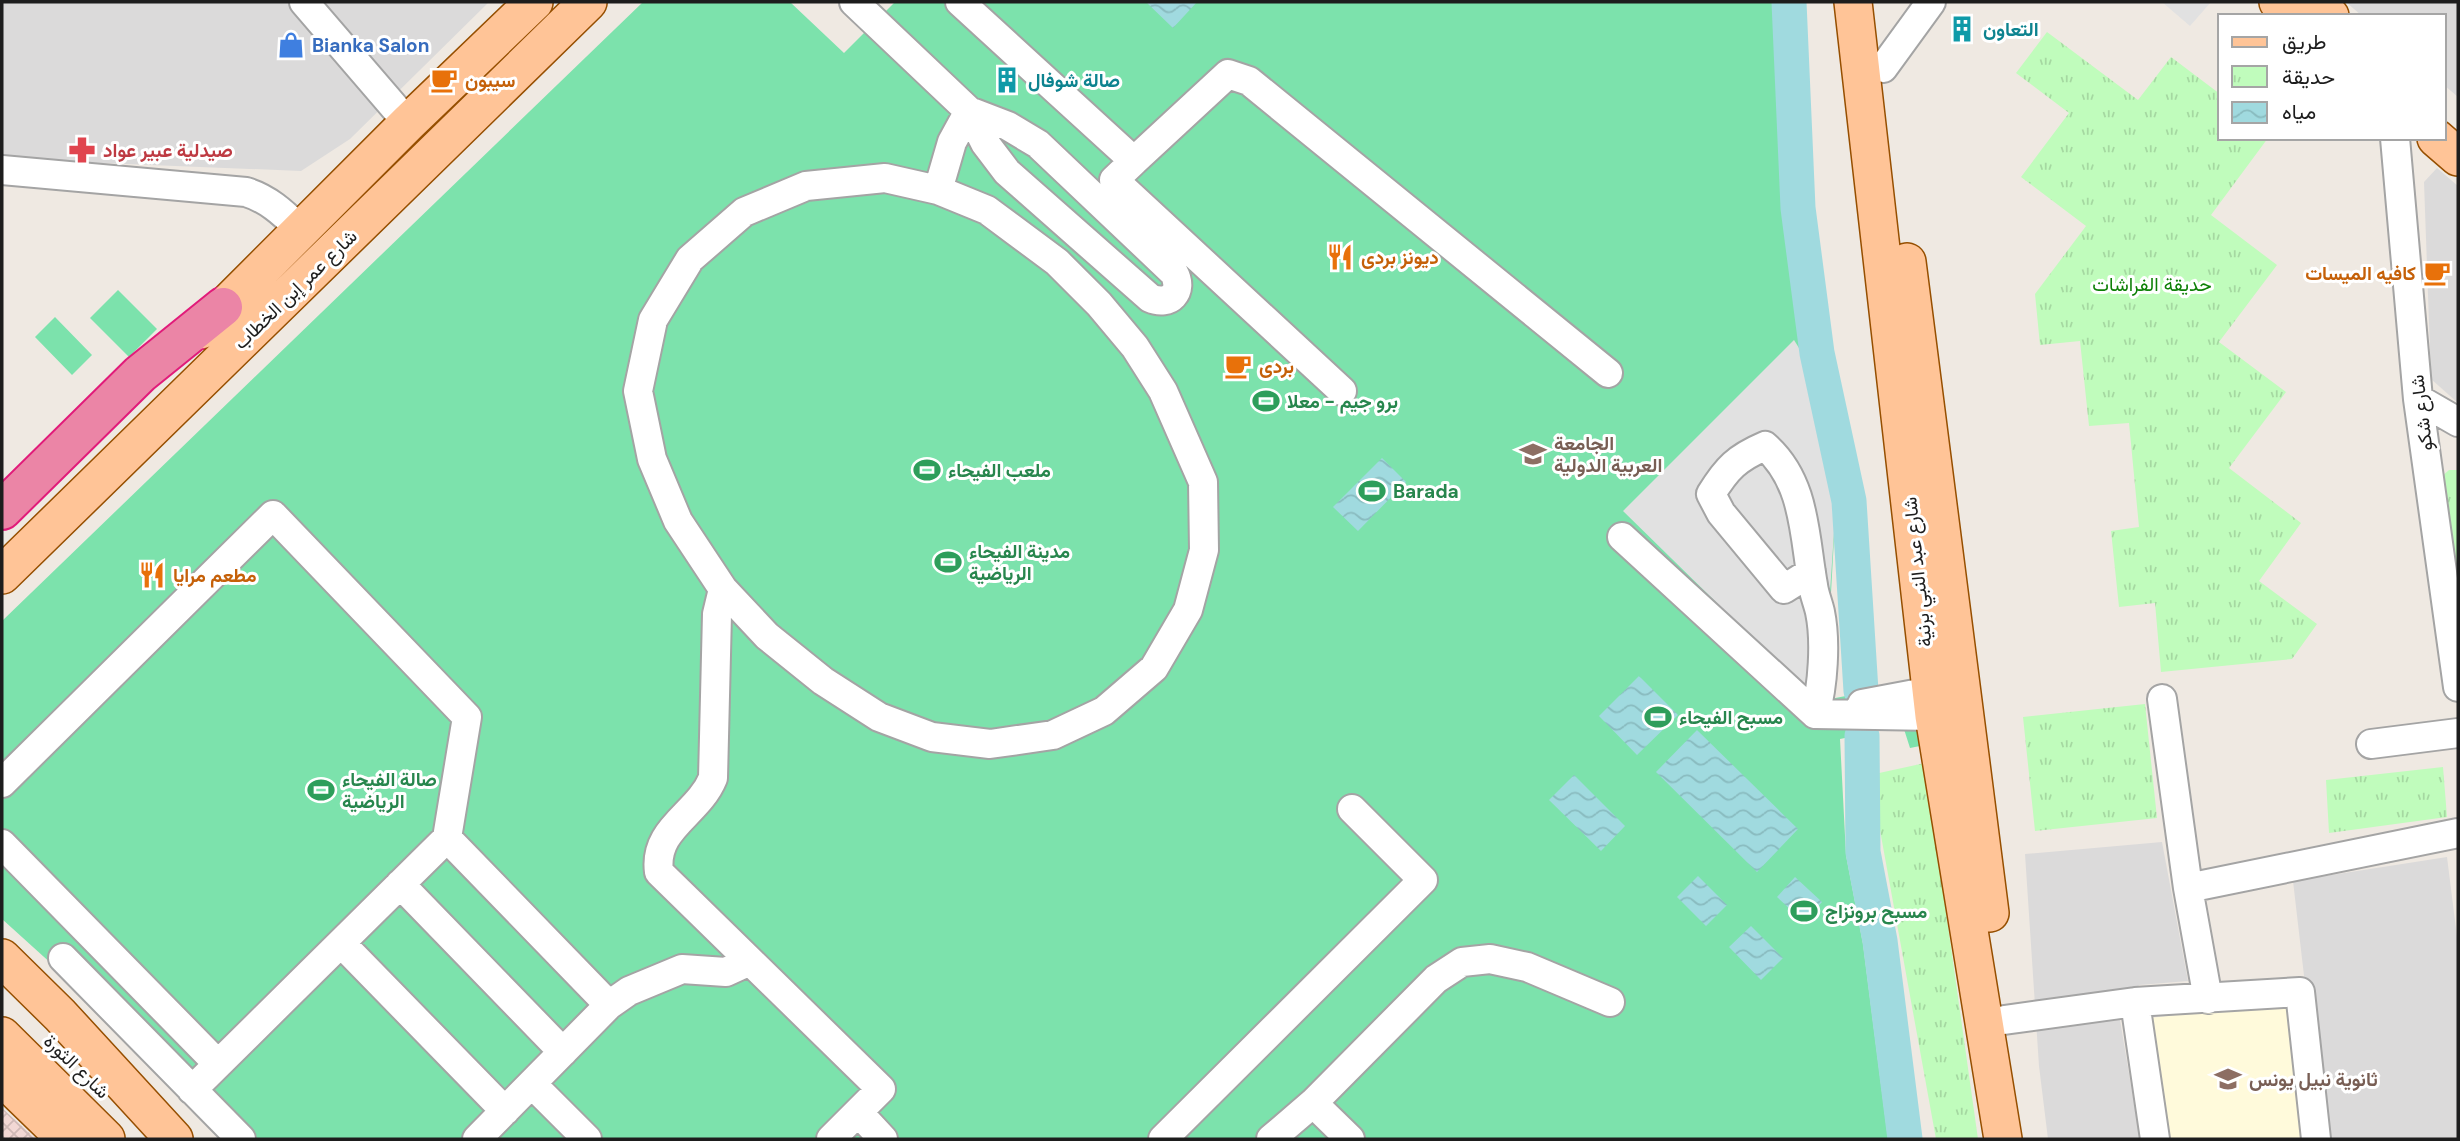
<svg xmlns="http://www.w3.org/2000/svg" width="2460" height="1141" font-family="'DM Sans',Vazirmatn,sans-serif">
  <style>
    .residential { fill: #dbdada }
    .education { fill: #fffadb }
    .military { fill: url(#military-cross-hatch) }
    .park { fill: url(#park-tufts) }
    .pitch { fill: #7ce2ac }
    .parking { fill: #e1e1e1 }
    .water { fill: url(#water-waves) }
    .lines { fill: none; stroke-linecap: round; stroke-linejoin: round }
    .river { stroke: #a0dadf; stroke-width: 35 }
    .minor-casing { stroke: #a4a4a4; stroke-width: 32 }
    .major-casing { stroke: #964f00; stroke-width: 40 }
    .highway-casing { stroke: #e11b7a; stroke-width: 42 }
    .minor { stroke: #fff; stroke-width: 28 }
    .major { stroke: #ffc497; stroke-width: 37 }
    .highway { stroke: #eb85a6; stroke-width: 38 }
    .labels { text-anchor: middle; stroke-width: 6; stroke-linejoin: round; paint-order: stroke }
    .culture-label { font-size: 19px; font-weight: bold; fill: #0d838f; stroke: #fff; text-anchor: start }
    .shop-label { font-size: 19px; font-weight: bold; fill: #366cbe; stroke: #fff; text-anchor: start }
    .food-label { font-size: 19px; font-weight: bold; fill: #c56008; stroke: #fff; text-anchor: start }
    .health-label { font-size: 19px; font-weight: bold; fill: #be3a42; stroke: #fff; text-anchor: start }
    .park-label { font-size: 19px; fill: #0d8006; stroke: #fff }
    .street-label { font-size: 19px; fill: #1d1d1d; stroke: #fff }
    .leisure-label { font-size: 19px; font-weight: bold; fill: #27864d; stroke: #fff; text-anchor: start }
    .education-label { font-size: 19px; font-weight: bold; fill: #785e54; stroke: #fff; text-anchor: start }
  </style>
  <defs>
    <pattern id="military-cross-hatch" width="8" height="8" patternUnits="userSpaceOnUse" patternTransform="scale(1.75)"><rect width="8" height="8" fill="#f2d8d4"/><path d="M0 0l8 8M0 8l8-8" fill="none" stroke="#cfb9b6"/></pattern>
    <pattern id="park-tufts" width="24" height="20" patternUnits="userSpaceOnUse" patternTransform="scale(1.75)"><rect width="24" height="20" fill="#c0fcbc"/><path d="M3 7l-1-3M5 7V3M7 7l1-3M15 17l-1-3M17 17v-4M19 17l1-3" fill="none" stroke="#a5d8a1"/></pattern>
    <pattern id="water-waves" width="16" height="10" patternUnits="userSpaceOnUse" patternTransform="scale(1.75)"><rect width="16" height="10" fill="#a0dadf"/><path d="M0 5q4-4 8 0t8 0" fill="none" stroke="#89bbbf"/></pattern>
  </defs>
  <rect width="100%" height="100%" fill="#efe9e2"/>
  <path class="residential" d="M2 2H489L350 139 301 171 2 159Z
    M2346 2H2458V97L2444 85V16H2362Z
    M2437 168 2458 186V403L2431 379 2424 182Z
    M2162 842 2188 981 2139 985 2120 1020 2140 1139H2048L2039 1066 2025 854Z
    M2447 857 2458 945V1139H2323L2293 881Z"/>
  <path class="education" d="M2289 1001 2305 1139H2165L2151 1018Z"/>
  <path class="military" d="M2 1108 36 1139H2Z"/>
  <path class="park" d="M2047 32 2138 100 2171 57 2220 94V138H2268L2211 215 2277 265 2219 342 2286 392 2229 468 2301 523 2259 581 2317 624 2292 659 2161 672 2155 603 2119 607 2111 531 2139 527 2129 423 2089 426 2080 341 2040 345 2035 294 2086 226 2021 177 2069 113 2016 73Z
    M2449 470H2458V647L2440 478Z
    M2145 704 2157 818 2035 831 2023 717Z
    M1925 763 1978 1139H1936L1870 775Z
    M2443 767 2447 817 2329 833 2326 780Z"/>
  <path class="pitch" d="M643 2H790L844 53 895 2H1776L1785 210 1804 356 1836 503 1825 700 1913 683 1920 746 1910 748 1903 726 1840 739 1846 855 1863 944 1888 1139H222L54 966 2 919V621Z
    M118 290 157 329 129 357 90 318Z
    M55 317 92 355 72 375 35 337Z"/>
  <path class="parking" d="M2162 2H2211L2190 26Z
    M1794 340 1804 356 1836 503 1825 667 1819 703 1623 511Z"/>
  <path class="water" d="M1146 2H1197L1173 28Z
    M1382 458 1406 482 1358 531 1333 507Z
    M1639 676 1678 715 1637 755 1599 716Z
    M1697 730 1798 829 1757 872 1656 772Z
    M1574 775 1625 826 1601 851 1549 800Z
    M1698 876 1727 905 1706 926 1677 897Z
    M1795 877 1822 902 1804 922 1777 897Z
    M1751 926 1783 958 1761 980 1729 947Z"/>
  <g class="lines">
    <path class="river" d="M1789 2 1798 208 1817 353 1849 501 1861 691
      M1862 736 1863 852 1880 941 1905 1139"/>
    <g class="minor-casing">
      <path id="minor" d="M304 2 408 123
        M854 2 969 111 985 143 1007 172 1150 298C1170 307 1184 291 1174 273L1038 144 1008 126 969 111
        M960 2 1134 161 1114 180 1342 391
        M1883 68 1931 2
        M2395 138 2418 399 2458 687
        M1134 161 1228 74 1249 81 1608 373
        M2 170 246 192C269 199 284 214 301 230
        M885 178 938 190 987 210 1057 262 1099 304 1135 347 1163 391 1203 482 1204 550 1188 610 1154 668 1104 711 1053 735 990 744 932 737 879 717 823 681 767 636 723 589 678 521 652 459 638 391 653 320 690 259 744 212 806 186Z
        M938 190 952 142 969 111
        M2418 399 2458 422
        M1622 537 1815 714 1934 716
        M1811 572 1784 589 1721 513 1711 494C1727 468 1737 458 1765 446 1806 482 1804 536 1813 585 1814 594 1818 603 1820 612 1826 641 1823 686 1815 714
        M723 589 717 614 713 778C698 815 653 828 659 872L881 1089 831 1139
        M2162 699 2188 888 2208 999
        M1862 704 1931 691
        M2371 744 2458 733
        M2 783 273 515 467 717 447 838 192 1090
        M447 838 609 1005
        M2 844 218 1064
        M400 884 563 1052
        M2188 888 2458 833
        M341 943 505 1111
        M63 958 241 1139
        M2135 1002 2155 1139
        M2004 1020 2135 1002 2300 992 2316 1139
        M532 1084 587 1139
        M1313 1103 1350 1139
        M858 1112 883 1139
        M477 1139 609 1005 629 991 682 969 726 972 750 961
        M1163 1139 1423 880 1352 809
        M1271 1139 1313 1103 1436 979 1462 962 1490 959 1527 967 1610 1002"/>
    </g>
    <g class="major-casing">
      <path id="major" d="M1853 2 1934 716 2003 1139
        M2278 2 2294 16
        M2313 2 2330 16
        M2436 138 2458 157
        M1907 262 1990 913
        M201 330 408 123 534 2
        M2 575 588 2
        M2 958 60 1015 174 1139
        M2 1036 106 1139
        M2 1077 66 1139"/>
    </g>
    <g class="highway-casing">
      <path id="highway" d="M2 510 140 374 223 307"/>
    </g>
    <use href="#minor" class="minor"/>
    <use href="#major" class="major"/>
    <use href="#highway" class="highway"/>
  </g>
  <defs>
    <g id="building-bare" transform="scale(2.1)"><path d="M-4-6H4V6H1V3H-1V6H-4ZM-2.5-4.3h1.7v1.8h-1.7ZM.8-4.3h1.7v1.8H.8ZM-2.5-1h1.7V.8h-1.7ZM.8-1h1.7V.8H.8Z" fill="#0f9aa8" stroke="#fff" stroke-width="2.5" paint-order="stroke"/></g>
    <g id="shop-bare" transform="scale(2.1)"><path d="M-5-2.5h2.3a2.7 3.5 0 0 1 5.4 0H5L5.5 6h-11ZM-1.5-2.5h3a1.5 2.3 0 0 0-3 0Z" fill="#3f7fe0" stroke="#fff" stroke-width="2.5" paint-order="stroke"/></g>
    <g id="cafe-bare" transform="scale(2.1)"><path d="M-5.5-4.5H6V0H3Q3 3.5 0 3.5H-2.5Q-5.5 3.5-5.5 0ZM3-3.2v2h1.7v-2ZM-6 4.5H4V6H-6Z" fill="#e8710a" stroke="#fff" stroke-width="2.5" paint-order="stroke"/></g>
    <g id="pharmacy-bare" transform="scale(2.1)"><path d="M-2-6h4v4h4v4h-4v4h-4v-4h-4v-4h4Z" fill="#e0444e" stroke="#fff" stroke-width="2.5" paint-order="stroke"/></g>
    <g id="restaurant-bare" transform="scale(2.1)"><path d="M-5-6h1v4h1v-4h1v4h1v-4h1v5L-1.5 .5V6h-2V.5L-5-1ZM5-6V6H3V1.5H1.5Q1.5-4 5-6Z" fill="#e8710a" stroke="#fff" stroke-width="2.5" paint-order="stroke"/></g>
    <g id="stadium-bare" transform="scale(2.1)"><path d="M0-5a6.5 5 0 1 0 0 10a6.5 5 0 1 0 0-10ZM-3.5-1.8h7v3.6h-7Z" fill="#2e9e5b" stroke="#fff" stroke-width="2.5" paint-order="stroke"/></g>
    <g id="university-bare" transform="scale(2.1)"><path d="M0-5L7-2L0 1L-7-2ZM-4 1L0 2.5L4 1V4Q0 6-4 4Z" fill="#8d6e63" stroke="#fff" stroke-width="2.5" paint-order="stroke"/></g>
    <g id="school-bare" transform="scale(2.1)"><path d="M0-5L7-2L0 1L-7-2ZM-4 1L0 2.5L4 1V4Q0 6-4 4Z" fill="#8d6e63" stroke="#fff" stroke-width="2.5" paint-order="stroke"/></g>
  </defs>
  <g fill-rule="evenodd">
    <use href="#building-bare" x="1962" y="29"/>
    <use href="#shop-bare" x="291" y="45"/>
    <use href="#cafe-bare" x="444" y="80"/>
    <use href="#building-bare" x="1007" y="80"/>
    <use href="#pharmacy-bare" x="82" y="150"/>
    <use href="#restaurant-bare" x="1340" y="257"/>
    <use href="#cafe-bare" x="2437" y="273"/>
    <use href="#cafe-bare" x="1238" y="366"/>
    <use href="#stadium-bare" x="1266" y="401"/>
    <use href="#university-bare" x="1533" y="454"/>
    <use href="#stadium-bare" x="927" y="470"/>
    <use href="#stadium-bare" x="1372" y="491"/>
    <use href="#stadium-bare" x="948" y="562"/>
    <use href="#restaurant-bare" x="152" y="575"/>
    <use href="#stadium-bare" x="1658" y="717"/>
    <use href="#stadium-bare" x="321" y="790"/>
    <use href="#stadium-bare" x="1804" y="911"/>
    <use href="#school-bare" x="2228" y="1079"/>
  </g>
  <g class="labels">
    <g class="culture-label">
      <text x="1983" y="36">التعاون</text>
      <text x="1028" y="87">صالة شوفال</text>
    </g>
    <g class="shop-label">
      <text x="312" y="52">Bianka Salon</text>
    </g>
    <g class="food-label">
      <text x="465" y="87">سيبون</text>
      <text x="1361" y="264">ديونز بردى</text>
      <text x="2416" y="280" text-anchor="end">كافيه الميسات</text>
      <text x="1259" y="373">بردى</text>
      <text x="173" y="582">مطعم مرايا</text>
    </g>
    <g class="health-label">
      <text x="103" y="157">صيدلية عبير عواد</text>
    </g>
    <g class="park-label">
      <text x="2152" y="291">حديقة الفراشات</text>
    </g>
    <g class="street-label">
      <text transform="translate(295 289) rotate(-44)" y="7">شارع عمر إبن الخطاب</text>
      <text transform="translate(2421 413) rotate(-97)" y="7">شارع شكو</text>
      <text transform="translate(1917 572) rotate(-96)" y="7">شارع عبد النبي برنية</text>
      <text transform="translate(77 1066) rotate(44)" y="7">شارع الثورة</text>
    </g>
    <g class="leisure-label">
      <text x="1287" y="408">برو جيم - معلا</text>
      <text x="948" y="477">ملعب الفيحاء</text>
      <text x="1393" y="498">Barada</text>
      <text x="969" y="558">مدينة الفيحاء<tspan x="969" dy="22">الرياضية</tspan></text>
      <text x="1679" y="724">مسبح الفيحاء</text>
      <text x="342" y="786">صالة الفيحاء<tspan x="342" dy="22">الرياضية</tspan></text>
      <text x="1825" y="918">مسبح برونزاج</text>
    </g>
    <g class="education-label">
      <text x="1554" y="450">الجامعة<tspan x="1554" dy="22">العربية الدولية</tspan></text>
      <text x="2249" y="1086">ثانوية نبيل يونس</text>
    </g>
  </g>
  <rect width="2460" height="1141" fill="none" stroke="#1d1d1d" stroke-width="7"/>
  <rect x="2218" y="14" width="228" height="126" fill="#ffffff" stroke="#a5a5a5" stroke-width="2"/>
  <rect x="2232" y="37" width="35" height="10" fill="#ffc497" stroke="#a5a5a5" stroke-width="2"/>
  <text x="2282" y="49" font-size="21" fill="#1d1d1d">طريق</text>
  <rect x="2232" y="66" width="35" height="21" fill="url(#park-tufts)" stroke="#a5a5a5" stroke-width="2"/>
  <text x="2282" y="84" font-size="21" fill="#1d1d1d">حديقة</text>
  <rect x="2232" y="102" width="35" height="21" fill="url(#water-waves)" stroke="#a5a5a5" stroke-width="2"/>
  <text x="2282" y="119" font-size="21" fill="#1d1d1d">مياه</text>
</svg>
